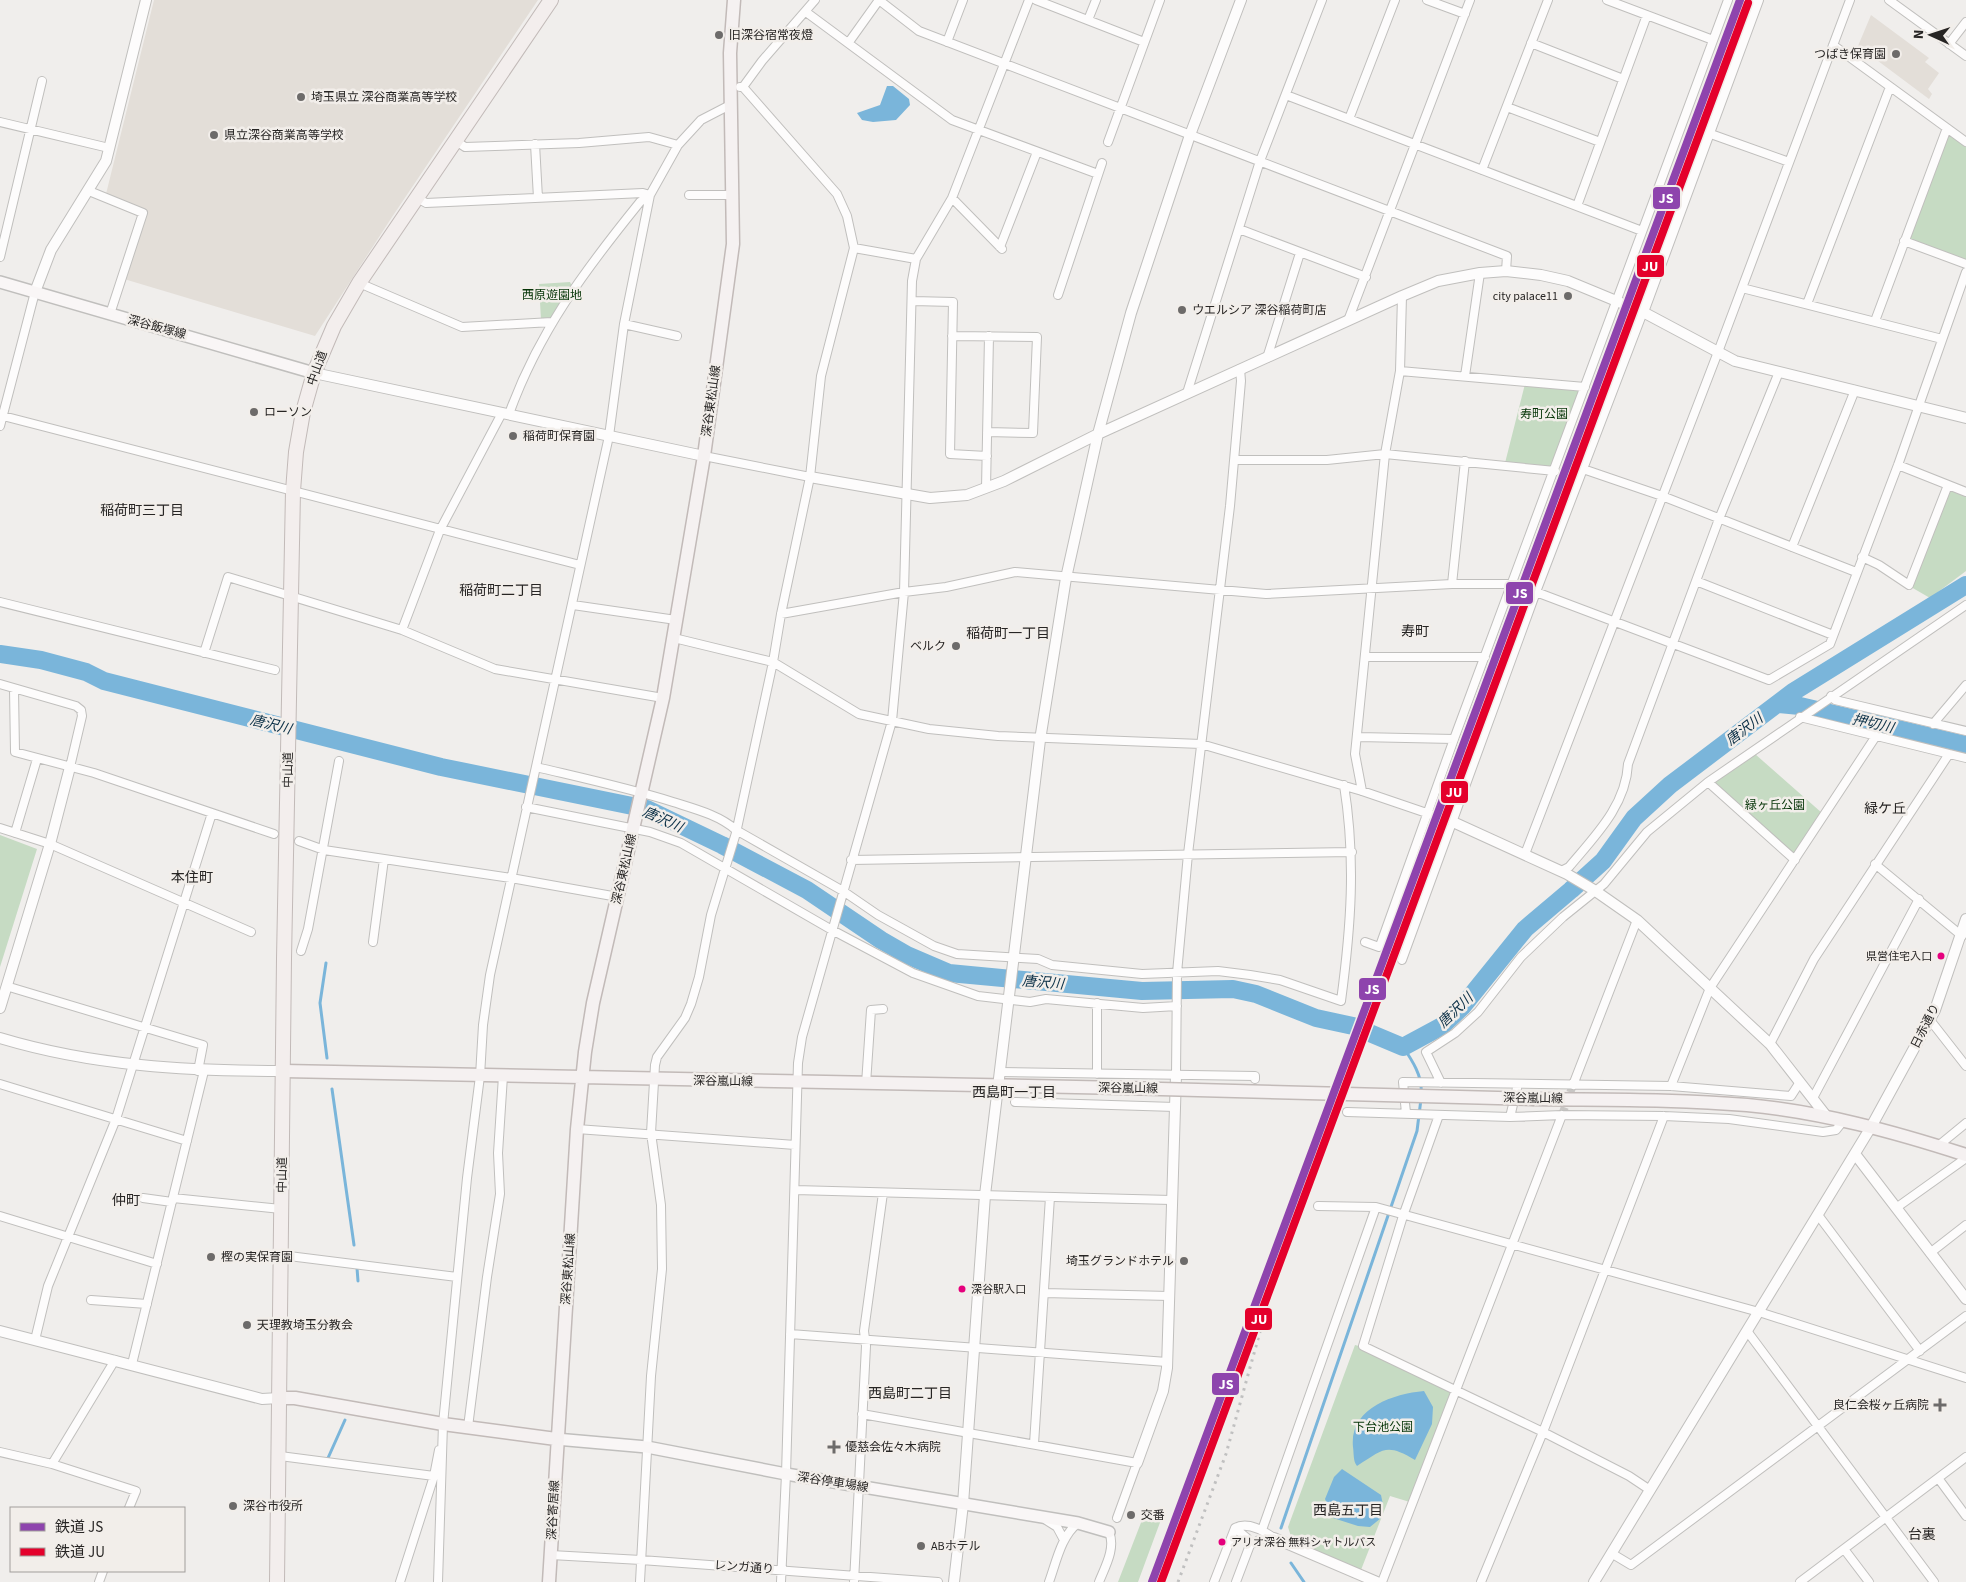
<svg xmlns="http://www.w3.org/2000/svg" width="1966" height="1582" font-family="'Source Sans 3','Noto Sans JP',sans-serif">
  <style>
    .built { fill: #e3ded8 }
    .green { fill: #c6dbc3 }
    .water { fill: #7ab5da }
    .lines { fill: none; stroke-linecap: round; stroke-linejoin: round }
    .stream { stroke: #7ab5da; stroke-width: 3 }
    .river { stroke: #7ab5da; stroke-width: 18 }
    .minor-tunnel { stroke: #c8c6c4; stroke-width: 8; stroke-dasharray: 8 4; stroke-linecap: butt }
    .minor-casing { stroke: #c0bfbd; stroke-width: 10 }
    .tertiary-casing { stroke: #c0bfbd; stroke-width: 12 }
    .secondary-casing { stroke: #c0bfbd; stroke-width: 14 }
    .primary-casing { stroke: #c2bab8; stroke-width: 15 }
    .trunk-casing { stroke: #c2bab8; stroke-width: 16 }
    .minor { stroke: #fdfcfc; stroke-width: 8 }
    .tertiary { stroke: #fdfcfc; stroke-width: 10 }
    .secondary { stroke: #f9f6f6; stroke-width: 11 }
    .primary { stroke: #f5f1f1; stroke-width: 12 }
    .trunk { stroke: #f3eeed; stroke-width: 14 }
    .rail { stroke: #c0c0c0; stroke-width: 3; stroke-dasharray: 2.5 5; stroke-linecap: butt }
    .primary-bridge-casing { stroke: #c2bab8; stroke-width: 15; stroke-linecap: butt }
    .primary-bridge { stroke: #f5f1f1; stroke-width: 12 }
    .rail-1-casing { stroke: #f2eeea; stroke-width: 11 }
    .rail-2-casing { stroke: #f2eeea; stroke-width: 11 }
    .rail-1 { stroke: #8e44ad; stroke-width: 8 }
    .rail-2 { stroke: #e4002b; stroke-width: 8 }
    .poi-dot { fill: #6d6b6a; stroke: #f2eeea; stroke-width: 2 }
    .bus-dot { fill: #e5007d; stroke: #f2eeea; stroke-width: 2 }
    .labels { text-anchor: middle; stroke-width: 5; stroke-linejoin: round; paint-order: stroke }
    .bus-label { font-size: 11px; fill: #272524; stroke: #f2eeea; text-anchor: start }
    .poi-label { font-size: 12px; fill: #272524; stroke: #f2eeea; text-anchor: start }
    .park-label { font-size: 12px; fill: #053407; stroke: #f2eeea }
    .street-label { font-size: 12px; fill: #272524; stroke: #f2eeea }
    .neighbourhood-label { font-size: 14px; fill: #272524; stroke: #f2eeea }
    .water-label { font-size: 14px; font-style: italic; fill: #0a2f46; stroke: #f2eeea }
    .line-badge { stroke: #f2eeea; stroke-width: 2 }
    .badge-label { font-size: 14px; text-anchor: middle; font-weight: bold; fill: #fff }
  </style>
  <rect width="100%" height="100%" fill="#f0eeec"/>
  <path class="built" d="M154 0H538L392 217 315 336 124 279 148 211 106 194Z
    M1871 15 1929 58 1925 62 1939 73 1928 89 1932 94 1929 99 1858 46Z"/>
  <path class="green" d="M1947 128 1966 142V264L1904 241Z
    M570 282 572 286 553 318 541 320 539 284Z
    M1525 384 1581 389 1553 468 1505 463Z
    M1947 488 1966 495V571L1930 598 1911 587Z
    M1755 754 1822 813 1794 854 1714 783Z
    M0 835 37 849 0 967Z
    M1355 1345 1367 1348 1456 1392 1413 1503 1390 1496 1359 1575 1294 1546 1288 1527Z
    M1152 1514 1162 1517 1138 1582H1118L1142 1520 1149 1522Z"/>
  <path class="water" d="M887 86H893L909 99 910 105 896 120 873 122 862 120 857 113 880 105Z
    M1424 1391 1433 1407 1432 1424 1415 1460C1386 1443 1384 1449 1357 1466 1353 1461 1354 1454 1353 1447 1349 1409 1392 1394 1424 1391Z
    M1342 1469 1381 1495 1383 1505 1381 1518 1370 1527 1358 1526 1333 1518 1325 1499 1334 1477Z"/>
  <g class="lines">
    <path class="stream" d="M326 963 320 1003 327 1058
      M1403 1047C1412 1060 1423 1077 1421 1093
      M332 1089 354 1245
      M357 1268 358 1281
      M328 1458 345 1420
      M1281 1528 1417 1131 1421 1099
      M1291 1563 1304 1582"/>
    <path class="river" d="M0 654 41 660 86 672 104 681 441 767 647 809 722 845 807 890 881 940 907 955 949 973 1142 991 1233 989 1256 994 1316 1018 1353 1026 1403 1047 1442 1026 1462 1007 1525 929 1571 890 1603 861 1634 818 1670 785 1793 692 1966 585
      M1779 704 1800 706 1966 745"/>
    <path class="minor-tunnel" d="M1562 1115 1573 1085"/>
    <g class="minor-casing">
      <path id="minor" d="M879 0 919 31 1507 256 1506 271
        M1036 0 1144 42
        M1427 0 1465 14
        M1607 0 1713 40
        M1889 0 1966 56
        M806 12 952 120 1098 174
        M1088 20 1096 0
        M849 42 879 0
        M947 42 963 0
        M1531 43 1623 79
        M1949 44 1966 22
        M1833 45 1966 142
        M740 87H743L762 61 815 0
        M1286 95 1642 231
        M1507 107 1600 142
        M1349 119 1395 0
        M0 122 109 148
        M1708 133 1789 162
        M456 141 465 147 579 143 649 137 678 145
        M1108 142 1160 0
        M535 144 538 198
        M1482 170 1548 0
        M89 191 143 213 110 314
        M689 195H732
        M417 198 426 203 643 193 650 195
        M952 198 1002 249
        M1577 206 1647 15
        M1239 229 1366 277
        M1904 241 1966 264
        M1000 247 1037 152
        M854 248 916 259
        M0 257 42 81
        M359 283 462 327 552 322
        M1742 288 1942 339
        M1058 295 1102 163
        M913 301 953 302 950 454 987 456
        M1807 304 1890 87
        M1349 318 1470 0
        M1875 321 1947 128
        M624 324 677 336
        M952 336 1037 337 1033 433 987 432
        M1267 358 1300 253
        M1400 371 1585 387
        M1465 376 1480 273
        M1187 393 1260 161 1322 0
        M509 414C539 331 585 270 640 202L650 195
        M3 416 580 565
        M0 426 35 292
        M704 456 810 477
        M1234 460H1327L1385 454 1555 471
        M1898 465 1966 492
        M1583 469 1662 496 1856 572
        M986 488 989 336
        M1792 547 1855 390
        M1862 557 1879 565 1909 585 1948 485
        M1696 581 1833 635
        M1452 584 1465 461
        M1536 592 1769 680 1830 644 1898 465 1966 272
        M0 602 275 670
        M573 605 676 620
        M781 614 904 592 946 587 1015 572 1266 594 1452 584H1512
        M402 630 440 530 502 413
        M674 638 773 662 859 714 929 729 998 736 1201 744 1362 791 1453 822
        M204 653 228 577 402 630 495 669 663 698
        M1366 657H1485
        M0 684 76 706 81 710 82 716 70 767
        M14 689 15 752 94 773 274 834
        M1831 696 1835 700 1966 731
        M1800 717 1966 758
        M1933 724 1966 685
        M1358 737 1454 739
        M536 767C582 778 628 788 673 802 695 809 719 815 736 830L843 891 878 915 934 946 957 954 1038 959 1052 965 1142 974 1218 971 1250 975 1280 980 1341 1001C1351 926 1356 860 1344 785
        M1708 782 1795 860
        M1362 791 1355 754 1385 454 1400 371 1402 296
        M526 807 650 832 681 843 832 930 913 973 978 996 1030 1002 1046 999 1143 1008 1177 1006
        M0 828 50 844 251 932
        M15 833 37 759
        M299 841 324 850 511 878 618 897
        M1525 854 1718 352 1850 0
        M851 860 1352 852
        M1875 864 1962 936
        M1561 871 1569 867C1594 837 1626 806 1628 764L1719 519 1779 372
        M373 942 384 859
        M1365 942 1379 947 1381 943 1454 739 1728 0
        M301 951 308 929 339 761
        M1402 960 1536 592 1643 312
        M6 986 203 1045 198 1071
        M1097 1003V1074
        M1930 1020 1966 1066
        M1770 1044 1814 959 1949 754
        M999 1072 1255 1076V1079
        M1176 1075 1177 973 1188 854 1230 506 1241 381 1240 369
        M1441 1083 1426 1052 1455 1033 1478 1012 1521 957 1563 917 1604 884 1647 832 1708 782 1966 605
        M0 1084 187 1141
        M866 1084 871 1010 883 1009
        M1573 1085 1637 920
        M1671 1086 1710 988 1876 736
        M1813 1098 1919 899
        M1015 1102 1175 1107
        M1347 1112 1510 1117 1562 1115 1664 1116 1729 1119 1823 1132 1836 1130 1843 1121
        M1406 1113 1403 1082 1671 1086 1791 1096 1800 1082
        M1439 1115 1403 1216 1363 1346 1543 1432 1629 1476 1650 1490
        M1510 1117 1518 1084
        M577 1129 795 1145
        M1938 1146 1966 1123
        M795 1190 1171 1200
        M143 1198 172 1202
        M173 1198 281 1209
        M1318 1206 1376 1207 1759 1312 1966 1378
        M1896 1208 1966 1158
        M1818 1215 1920 1351
        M0 1216 157 1264
        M1930 1253 1966 1225
        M281 1255 457 1277
        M1044 1293 1169 1296
        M91 1300 147 1304
        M1747 1331 1934 1582
        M790 1334 1167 1362
        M35 1340 48 1286 116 1119 212 813
        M132 1364 204 1071
        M862 1414 1137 1463 1117 1518
        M468 1427 487 1277 500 1194 498 1153 503 1076
        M1034 1444 1050 1197
        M0 1452 52 1464 136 1491 129 1508
        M280 1456 434 1476
        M52 1464 115 1360
        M1938 1478 1966 1516
        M1046 1520 1057 1527 1064 1540
        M1235 1528 1247 1538 1250 1545
        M1262 1530 1376 1207
        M1844 1549 1869 1582
        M1611 1553 1631 1565 1966 1316
        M551 1555 641 1560 938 1582
        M99 1582 103 1571
        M400 1582 434 1476 439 1450
        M438 1582 443 1424 467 1178 480 1076 483 1025 490 975 609 436 624 324 650 195 678 145 701 120 730 105
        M640 1582 651 1376 662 1269 661 1205 651 1133 655 1065 657 1057 685 1018 691 1004 699 977 711 915 736 833 773 662 781 614 810 477 821 376 854 248 847 216 837 194 743 87
        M781 1582 786 1474 798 1063 802 1037 892 721 904 592 912 281 916 259 952 198 1029 0
        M854 1582 866 1346 864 1331 883 1193
        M1049 1582C1056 1563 1061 1536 1078 1523
        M1099 1582C1105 1567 1116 1548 1109 1532
        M1214 1582 1235 1528C1248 1521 1264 1531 1274 1538
        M1236 1582 1250 1545 1259 1540 1274 1538
        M1382 1582 1562 1115
        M1481 1582 1543 1432 1664 1116
        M1800 1582 1966 1457"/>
    </g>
    <g class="tertiary-casing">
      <path id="tertiary" d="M35 292 51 250 106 161 146 0
        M1643 312 1758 0
        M314 373 704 456
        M810 477 930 498 967 495 1004 481 1098 434 1402 296 1438 281 1480 273 1506 271 1541 275 1568 281 1643 312 1735 361 1966 418
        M1453 822 1567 874 1594 890 1637 920 1770 1044 1827 1117
        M0 1008 50 844 70 767
        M0 1038C93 1066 187 1071 284 1071
        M1855 1154 1966 1299
        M0 1331 262 1399 279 1398
        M1137 1463 1163 1391 1167 1368 1176 1075
        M1274 1538 1377 1582
        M954 1582 963 1504 985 1195 993 1128 1040 740 1066 578 1098 434 1131 313 1190 135 1241 0
        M1594 1582 1871 1127 1935 1010 1966 919"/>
    </g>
    <g class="secondary-casing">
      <path id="secondary" d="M0 282 314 373
        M556 1439 647 1447 786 1474 1078 1523 1109 1532"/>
    </g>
    <g class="primary-casing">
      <path id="primary" d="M284 1071 1124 1088
        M1534 1099C1605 1100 1676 1099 1747 1105 1822 1112 1895 1132 1966 1155
        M279 1398H295L443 1424 556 1439
        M549 1582 577 1129 585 1052 593 1003 663 698 704 456 733 244 730 53 734 0"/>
    </g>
    <g class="trunk-casing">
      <path id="trunk" d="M277 1582 284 959 293 491 296 452 303 412 314 373 334 326 359 283 551 0"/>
    </g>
    <use href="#minor" class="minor"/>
    <use href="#tertiary" class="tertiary"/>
    <use href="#secondary" class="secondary"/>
    <use href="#primary" class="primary"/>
    <use href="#trunk" class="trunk"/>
    <path class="rail" d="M1178 1582 1226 1454 1273 1285"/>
    <g class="primary-bridge-casing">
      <path id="primary-bridge" d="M1124 1088 1534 1099"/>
    </g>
    <use href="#primary-bridge" class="primary-bridge"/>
    <g class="rail-1-casing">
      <path id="rail-1" d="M1152 1582 1740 0"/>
    </g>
    <g class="rail-2-casing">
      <path id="rail-2" d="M1161 1582 1748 3"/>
    </g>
    <use href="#rail-1" class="rail-1"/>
    <use href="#rail-2" class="rail-2"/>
  </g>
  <g class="poi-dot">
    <circle cx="719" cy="35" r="5"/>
    <circle cx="1896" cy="54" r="5"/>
    <circle cx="301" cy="97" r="5"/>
    <circle cx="214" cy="135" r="5"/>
    <circle cx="1568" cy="296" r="5"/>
    <circle cx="1182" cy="310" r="5"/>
    <circle cx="254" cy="412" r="5"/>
    <circle cx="513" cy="436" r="5"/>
    <circle cx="956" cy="646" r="5"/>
    <circle cx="211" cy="1257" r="5"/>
    <circle cx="1184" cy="1261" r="5"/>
    <circle cx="247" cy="1325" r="5"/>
    <path d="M1937.5 1397.5h5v5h5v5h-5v5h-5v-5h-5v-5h5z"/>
    <path d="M831.5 1439.5h5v5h5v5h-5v5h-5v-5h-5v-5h5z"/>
    <circle cx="233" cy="1506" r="5"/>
    <circle cx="1131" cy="1515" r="5"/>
    <circle cx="921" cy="1546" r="5"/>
  </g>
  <g class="bus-dot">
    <circle cx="1941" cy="956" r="4.5"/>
    <circle cx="962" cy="1289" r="4.5"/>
    <circle cx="1222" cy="1542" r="4.5"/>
  </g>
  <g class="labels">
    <g class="bus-label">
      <text x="1932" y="960" text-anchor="end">県営住宅入口</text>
      <text x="971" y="1293">深谷駅入口</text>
      <text x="1231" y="1546">アリオ深谷 無料シャトルバス</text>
    </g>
    <g class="poi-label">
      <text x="729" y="39">旧深谷宿常夜燈</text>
      <text x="1886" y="58" text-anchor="end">つばき保育園</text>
      <text x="311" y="101">埼玉県立 深谷商業高等学校</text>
      <text x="224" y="139">県立深谷商業高等学校</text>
      <text x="1558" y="300" text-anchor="end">city palace11</text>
      <text x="1192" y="314">ウエルシア 深谷稲荷町店</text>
      <text x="264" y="416">ローソン</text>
      <text x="523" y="440">稲荷町保育園</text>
      <text x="946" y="650" text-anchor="end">ベルク</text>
      <text x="221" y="1261">樫の実保育園</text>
      <text x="1174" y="1265" text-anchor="end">埼玉グランドホテル</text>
      <text x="257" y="1329">天理教埼玉分教会</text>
      <text x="1929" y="1409" text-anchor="end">良仁会桜ヶ丘病院</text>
      <text x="845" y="1451">優慈会佐々木病院</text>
      <text x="243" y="1510">深谷市役所</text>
      <text x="1141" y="1519">交番</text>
      <text x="931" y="1550">ABホテル</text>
    </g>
    <g class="park-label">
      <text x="552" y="299">西原遊園地</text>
      <text x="1544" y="418">寿町公園</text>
      <text x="1775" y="809">緑ヶ丘公園</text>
      <text x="1383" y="1431">下台池公園</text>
    </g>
    <g class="street-label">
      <text transform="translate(157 327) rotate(15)" y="4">深谷飯塚線</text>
      <text transform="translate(317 368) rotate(-70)" y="4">中山道</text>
      <text transform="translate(711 401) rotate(-82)" y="4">深谷東松山線</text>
      <text transform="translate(288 770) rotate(-89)" y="4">中山道</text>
      <text transform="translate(624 869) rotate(-77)" y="4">深谷東松山線</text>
      <text transform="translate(1925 1026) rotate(-63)" y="4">日赤通り</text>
      <text transform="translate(723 1081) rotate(1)" y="4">深谷嵐山線</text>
      <text transform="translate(1128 1088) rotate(1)" y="4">深谷嵐山線</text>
      <text transform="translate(1533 1098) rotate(1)" y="4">深谷嵐山線</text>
      <text transform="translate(282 1175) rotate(-89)" y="4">中山道</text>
      <text transform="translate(568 1269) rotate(-86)" y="4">深谷東松山線</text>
      <text transform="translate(833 1482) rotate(9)" y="4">深谷停車場線</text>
      <text transform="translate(553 1510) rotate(-87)" y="4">深谷寄居線</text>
      <text transform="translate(744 1567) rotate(4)" y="4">レンガ通り</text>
    </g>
    <g class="neighbourhood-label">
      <text x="142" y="515">稲荷町三丁目</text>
      <text x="501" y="595">稲荷町二丁目</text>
      <text x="1415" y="636">寿町</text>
      <text x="1008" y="638">稲荷町一丁目</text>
      <text x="1885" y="813">緑ケ丘</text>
      <text x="192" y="882">本住町</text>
      <text x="1014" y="1097">西島町一丁目</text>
      <text x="126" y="1205">仲町</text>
      <text x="910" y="1398">西島町二丁目</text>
      <text x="1348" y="1515">西島五丁目</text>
      <text x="1922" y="1539">台裏</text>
    </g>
    <g class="water-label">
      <text transform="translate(1873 723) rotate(13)" y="5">押切川</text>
      <text transform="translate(271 724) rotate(14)" y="5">唐沢川</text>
      <text transform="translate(1744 729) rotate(-37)" y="5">唐沢川</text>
      <text transform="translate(663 819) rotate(24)" y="5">唐沢川</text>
      <text transform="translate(1043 982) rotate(5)" y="5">唐沢川</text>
      <text transform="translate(1455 1010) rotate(-44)" y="5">唐沢川</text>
    </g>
  </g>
  <g class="line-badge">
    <rect x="1652" y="186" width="29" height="24" rx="5" fill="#8e44ad"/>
    <rect x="1636" y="254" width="29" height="24" rx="5" fill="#e4002b"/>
    <rect x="1505" y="581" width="29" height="24" rx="5" fill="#8e44ad"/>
    <rect x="1440" y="780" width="29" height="24" rx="5" fill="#e4002b"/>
    <rect x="1358" y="977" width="29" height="24" rx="5" fill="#8e44ad"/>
    <rect x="1244" y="1307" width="29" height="24" rx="5" fill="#e4002b"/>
    <rect x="1211" y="1372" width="29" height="24" rx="5" fill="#8e44ad"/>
  </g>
  <g class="badge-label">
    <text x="1666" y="203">JS</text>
    <text x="1650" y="271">JU</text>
    <text x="1520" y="598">JS</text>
    <text x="1454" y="797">JU</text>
    <text x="1372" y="994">JS</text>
    <text x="1259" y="1324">JU</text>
    <text x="1226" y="1389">JS</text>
  </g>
  <rect x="10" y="1507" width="175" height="65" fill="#f2eeea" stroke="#a19e9b"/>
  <rect x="20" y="1523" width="25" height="8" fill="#8e44ad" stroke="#a19e9b"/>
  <text x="55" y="1532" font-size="15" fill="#272524">鉄道 JS</text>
  <rect x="20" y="1548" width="25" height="8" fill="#e4002b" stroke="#a19e9b"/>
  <text x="55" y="1557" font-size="15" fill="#272524">鉄道 JU</text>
  <g transform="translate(1931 35) rotate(273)" stroke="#f2eeea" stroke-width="4" paint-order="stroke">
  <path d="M0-4L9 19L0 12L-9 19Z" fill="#272524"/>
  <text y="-8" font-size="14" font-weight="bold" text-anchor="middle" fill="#272524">N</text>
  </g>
</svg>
